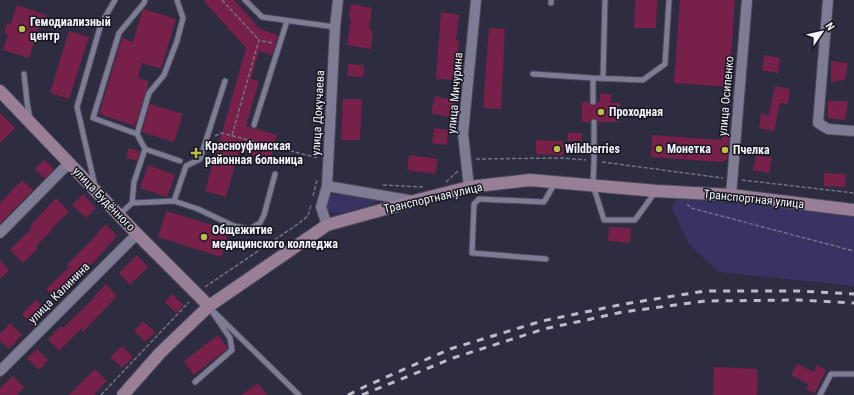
<svg xmlns="http://www.w3.org/2000/svg" width="854" height="395" font-family="'Roboto Condensed',sans-serif">
  <style>
    .green { fill: #393363 }
    .building { fill: #76204a }
    .lines { fill: none; stroke-linecap: round; stroke-linejoin: round }
    .lane-casing { stroke: #4b4a5b; stroke-width: 7 }
    .street-casing { stroke: #4b4a5b; stroke-width: 12 }
    .secondary-casing { stroke: #4b4a5b; stroke-width: 14 }
    .path { stroke: #737384; stroke-width: 1.5; stroke-dasharray: 4 2; stroke-linecap: butt }
    .lane { stroke: #7d7c94; stroke-width: 5 }
    .street { stroke: #7d7c94; stroke-width: 10 }
    .secondary { stroke: #987f97; stroke-width: 12 }
    .rail { stroke: #bcbcc9; stroke-width: 3; stroke-dasharray: 7 7; stroke-linecap: butt }
    .poi-dot { fill: #bcbf44; stroke: #16161f; stroke-width: 1.5 }
    .labels { text-anchor: middle; stroke-width: 3; stroke-linejoin: round; paint-order: stroke }
    .poi-label { font-size: 12px; font-weight: bold; fill: #f3f3fe; stroke: #16161f; text-anchor: start }
    .street-label { font-size: 12px; fill: #f3f3fe; stroke: #16161f }
  </style>
  <rect width="100%" height="100%" fill="#2d2c41"/>
  <path class="green" d="M334 194H342L381 200C369 204 342 217 331 212 327 211 326 208 325 205L329 196Z
    M677 198 846 214 854 217V286L719 272 689 244 672 208Z"/>
  <path class="building" d="M203 0H234L260 29 278 35 272 55 259 51 251 79 259 81 246 126 277 135 270 160 239 151 226 197 205 191 246 48Z
    M635 0H657L656 28H634Z
    M680 0H735L729 87 674 83Z
    M351 4 372 8 369 30 373 31 371 49 347 45 351 18H349Z
    M17 5 46 15 44 24H40L29 58 3 50 8 34 4 33 7 23 11 24Z
    M144 9 176 19 161 69 142 63 138 78 149 81 135 126 99 114 122 38 133 42 142 11Z
    M441 12 459 15 456 40 459 41 458 55 455 54 453 80 436 79Z
    M489 28 505 29 501 109 483 108Z
    M69 31 89 37 69 99 50 93Z
    M764 55 780 58 778 73 762 70Z
    M831 61 848 63 845 80 831 82Z
    M348 64 364 65 363 77 347 76Z
    M775 86 790 89 788 104 780 103 774 131 759 128 761 113 769 115Z
    M600 94H611V103H620V122H598L596 119 594 118 590 122H582V102H589L591 105 595 106 597 102H600Z
    M435 96 456 101 452 118 431 113Z
    M343 99H362L360 140H341Z
    M828 101H848L845 120 828 118Z
    M150 104 183 114 174 142 142 132Z
    M0 113 15 128 0 143Z
    M434 128 448 130 447 145 432 143Z
    M568 133H582V141H568Z
    M652 135 722 140V136L729 137 727 160 720 162 651 157Z
    M536 140 563 141V155L536 154Z
    M129 148 140 151 137 161 126 158Z
    M409 155 438 159 435 174 407 170Z
    M756 155 772 158 769 173 753 170Z
    M44 160 54 169 45 179 35 169Z
    M148 165 175 175 167 197 140 188Z
    M824 173 846 174 845 187 824 186Z
    M22 180 33 190 0 224V203Z
    M83 194 96 208 86 218 72 205Z
    M56 198 69 212 51 229 52 230 36 246 38 248 23 263 10 250 32 228 30 226Z
    M166 211 229 230 221 257 158 237Z
    M106 224 117 236 105 249H106L71 285 72 286 58 301 46 289 69 267 67 265 99 233 98 232Z
    M609 227 631 228 630 243 608 241Z
    M137 255 148 267 130 285 119 273Z
    M0 260 9 271 0 279Z
    M106 284 117 296 83 332 81 329 59 351 48 339 61 326 63 328 94 298 93 297Z
    M172 294 184 305 176 313 165 302Z
    M36 300 48 312 33 326 22 314Z
    M143 321 155 332 145 342 134 331Z
    M10 323 22 335 9 349 0 341V334Z
    M218 335 228 348 194 375 184 361Z
    M122 346 133 357 122 368 110 357Z
    M37 349 48 360 39 370 27 358Z
    M797 364 814 372 817 365 826 370 815 393 806 389 808 384 791 375Z
    M714 367 758 369 757 395H713Z
    M95 369 107 381 94 395H69Z
    M13 376 24 387 17 395H0V388Z
    M258 383 267 395H241Z"/>
  <g class="lines">
    <g class="lane-casing">
      <path id="lane" d="M245 0 262 17 335 27
        M551 3V0
        M24 74 27 102 30 118
        M533 74 593 78 643 80 665 64 669 0
        M593 78V102
        M603 79 605 0
        M594 122V161L593 185 604 220H635L656 191
        M254 125 287 21
        M137 134 93 118 119 33 144 3 145 0
        M145 149 180 161
        M95 186 77 107 101 24 115 0
        M174 201 186 166 200 159 225 81
        M132 203 134 182 145 149 137 134 149 93 164 75 177 41 183 18 177 0
        M119 215 132 203 174 201 198 209 234 226 250 229 260 223 264 215 275 174
        M546 259 472 253 474 204 479 199 544 202 555 183
        M209 307 299 395
        M195 382 232 350 230 338 213 313
        M820 395 831 374H854"/>
    </g>
    <g class="street-casing">
      <path id="street" d="M828 0 818 123 828 129 854 131
        M327 186 414 201
        M469 187 463 134 476 0
        M731 195 747 0
        M327 225 321 207 327 186 335 27 338 0
        M0 233 69 163
        M0 371 137 234"/>
    </g>
    <g class="secondary-casing">
      <path id="secondary" d="M0 91 137 234 209 306
        M123 395 160 353 209 306 327 225 414 201 469 187 530 180 657 191 731 195 854 210"/>
    </g>
    <path class="path" d="M222 0 259 40
      M232 135 259 40 272 43
      M215 136 221 133 318 158
      M476 159 562 158 586 160
      M602 162 723 178
      M742 180 854 193
      M446 182 458 171
      M383 185 423 187
      M313 196 317 180
      M687 204 691 208 854 251
      M205 287 298 224 308 216 311 205
      M101 395 189 302"/>
    <use href="#lane" class="lane"/>
    <use href="#street" class="street"/>
    <use href="#secondary" class="secondary"/>
    <path class="rail" d="M348 395 366 386 450 349 542 321 624 304 705 291H798L854 294
      M362 395 453 358 544 329 623 312 705 301 798 300 854 303"/>
  </g>
  <g class="poi-dot">
    <circle cx="22" cy="29" r="4"/>
    <circle cx="601" cy="112" r="4"/>
    <circle cx="557" cy="149" r="4"/>
    <circle cx="659" cy="149" r="4"/>
    <circle cx="725" cy="150" r="4"/>
    <path d="M194 147h4v4h4v4h-4v4h-4v-4h-4v-4h4z"/>
    <circle cx="204" cy="237" r="4"/>
  </g>
  <g class="labels">
    <g class="poi-label">
      <text x="30" y="26">Гемодиализный<tspan x="30" dy="14">центр</tspan></text>
      <text x="609" y="116">Проходная</text>
      <text x="205" y="150">Красноуфимская<tspan x="205" dy="14">районная больница</tspan></text>
      <text x="565" y="153">Wildberries</text>
      <text x="667" y="153">Монетка</text>
      <text x="733" y="154">Пчелка</text>
      <text x="212" y="234">Общежитие<tspan x="212" dy="14">медицинского колледжа</tspan></text>
    </g>
    <g class="street-label">
      <text transform="translate(455 93) rotate(-85)" y="4">улица Мичурина</text>
      <text transform="translate(726 96) rotate(-85)" y="4">улица Осипенко</text>
      <text transform="translate(318 113) rotate(-87)" y="4">улица Докучаева</text>
      <text transform="translate(433 198) rotate(-13)" y="4">Транспортная улица</text>
      <text transform="translate(104 199) rotate(46)" y="4">улица Будённого</text>
      <text transform="translate(754 199) rotate(6)" y="4">Транспортная улица</text>
      <text transform="translate(59 293) rotate(-45)" y="4">улица Калинина</text>
    </g>
  </g>
  <g transform="translate(822 32) rotate(56)" stroke="#16161f" stroke-width="3" paint-order="stroke">
  <path d="M0-3L7 15L0 10L-7 15Z" fill="#f3f3fe"/>
  <text y="-6" font-size="11" font-weight="bold" text-anchor="middle" fill="#f3f3fe">N</text>
  </g>
</svg>
